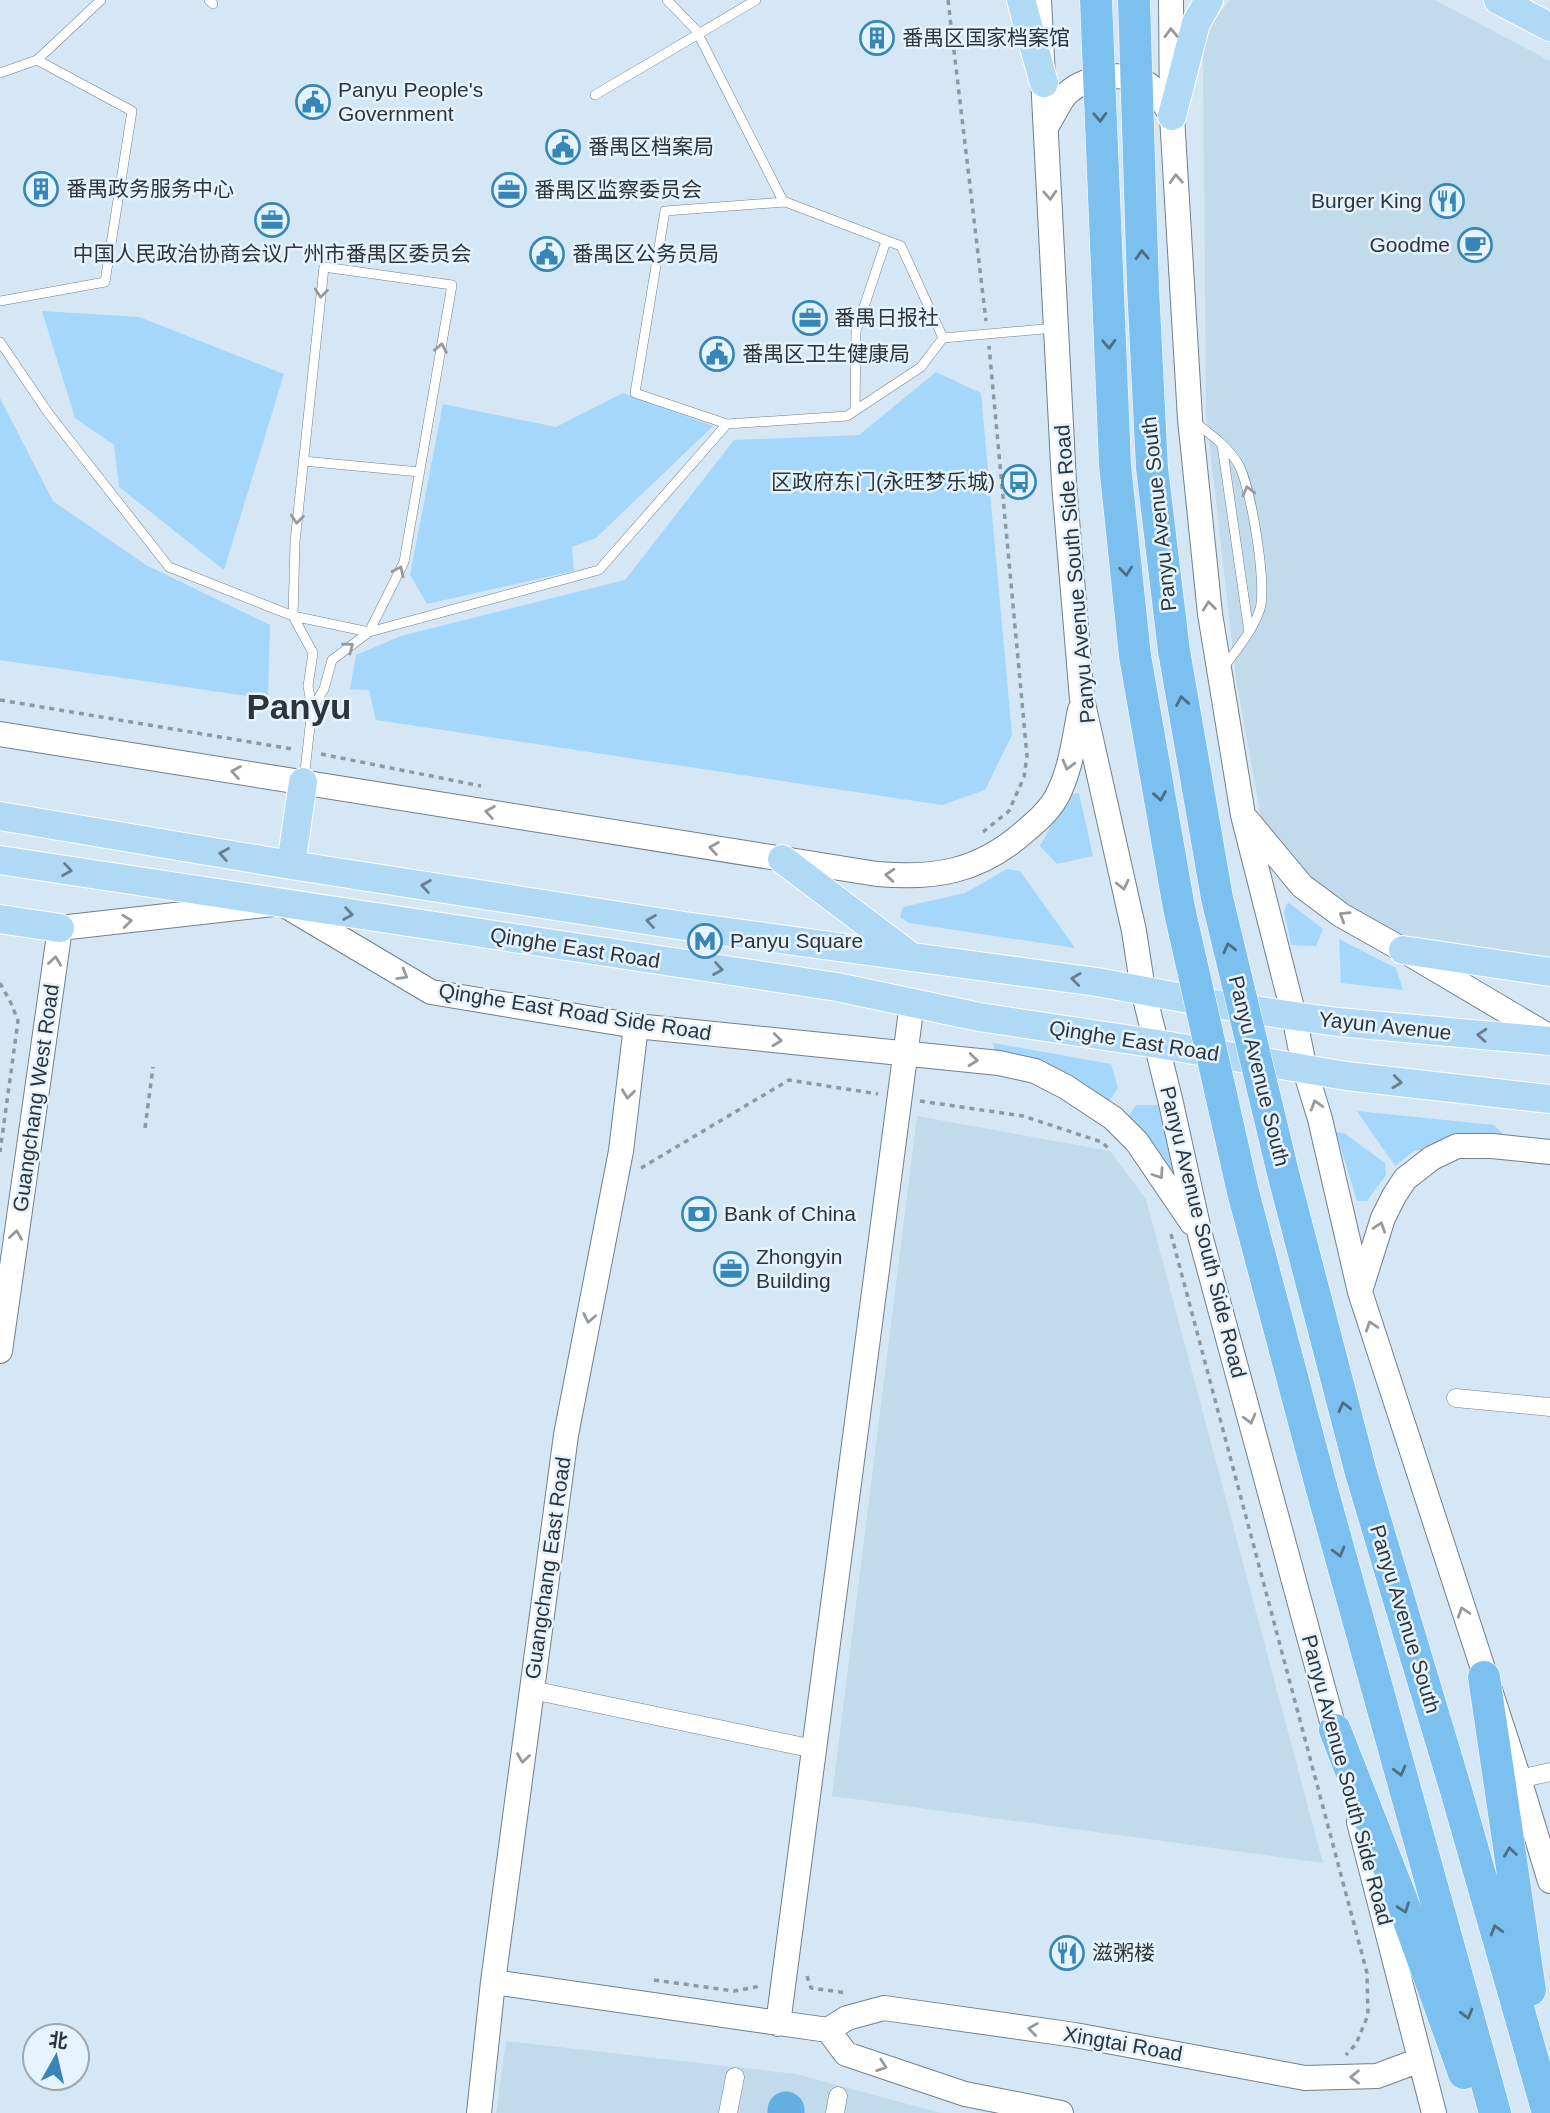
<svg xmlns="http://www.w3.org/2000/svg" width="1550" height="2113" font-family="Arial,'Noto Sans SC',sans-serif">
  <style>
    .built { fill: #c2dbec }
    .green { fill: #a4d7fb }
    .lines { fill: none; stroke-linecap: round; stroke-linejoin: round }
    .river { stroke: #64afe1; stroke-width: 37 }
    .lane-casing { stroke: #70808c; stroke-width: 10 }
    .street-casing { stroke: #70808c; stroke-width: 19 }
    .secondary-casing { stroke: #70808c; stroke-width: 26 }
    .primary-casing { stroke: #fff; stroke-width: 30 }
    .highway-casing { stroke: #fff; stroke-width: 33 }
    .path { stroke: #8c99a3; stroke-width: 3.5; stroke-dasharray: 5 5; stroke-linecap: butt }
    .lane { stroke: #fff; stroke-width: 9 }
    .street { stroke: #fff; stroke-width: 18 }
    .secondary { stroke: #fff; stroke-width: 24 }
    .primary { stroke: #b0d9f6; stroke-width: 28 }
    .highway { stroke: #7cc0f0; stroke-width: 32 }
    .highway-bridge-casing { stroke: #fff; stroke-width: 33; stroke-linecap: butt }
    .highway-bridge { stroke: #7cc0f0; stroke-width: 32 }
    .oneway { stroke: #969a9c }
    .oneway2 { stroke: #4d6d83 }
    .oneway3 { stroke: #687f8f }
    .labels { text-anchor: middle; stroke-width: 5; stroke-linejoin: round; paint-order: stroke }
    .poi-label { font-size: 21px; fill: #2e353a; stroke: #e5f3fe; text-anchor: start }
    .street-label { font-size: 21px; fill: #2e353a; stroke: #e5f3fe }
    .town-label { font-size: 35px; font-weight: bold; fill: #2e353a; stroke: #e5f3fe }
  </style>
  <rect width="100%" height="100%" fill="#d5e7f4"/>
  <path class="built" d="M1230 0H1435L1550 61V959L1419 942 1354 913 1295 864 1262 823 1236 679 1206 413 1203 54 1208 28Z
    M917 1116 1110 1151 1146 1199 1323 1863 832 1796Z
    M506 2041 796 2074 941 2113H496Z"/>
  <path class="green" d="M42 311 139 317 284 374 224 570 119 487 114 445 75 418Z
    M936 372 981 393 1012 735 985 790 942 805 376 720 369 690 350 689 356 655 401 636 625 580 734 440 859 435Z
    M623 393 713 426 596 538 572 547 574 571 427 604 410 575 443 404 556 427Z
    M0 398 53 501 146 565 270 625 268 699 0 660Z
    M1079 793 1093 856 1057 864 1040 846 1068 794Z
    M1007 869 1020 871 1075 948 909 923 900 917 903 907 965 893Z
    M1288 902 1323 929 1316 946 1291 945 1284 911Z
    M1339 939 1396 968 1403 990 1341 983Z
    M993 1043 1111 1064 1118 1088 1109 1101 995 1054Z
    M1136 1105H1158L1179 1177 1125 1121Z
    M1357 1111 1494 1125 1503 1134 1493 1140 1414 1151 1395 1166Z
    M1336 1132 1344 1133 1385 1163 1386 1175 1367 1201H1357Z"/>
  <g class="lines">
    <path class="river" d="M786 2113V2110"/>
    <g class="lane-casing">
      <path id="lane" d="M209 0 213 4
        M667 0 696 30 783 201 901 246 943 338
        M0 73 37 60 101 0
        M595 95 756 0
        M0 301 105 282 132 111 37 60
        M0 342 49 414 169 567 293 616 369 632 599 570 727 424 847 416 921 367 943 338 1055 328
        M855 411 856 331 886 241
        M1195 422C1210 434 1226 445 1237 462 1251 483 1267 585 1260 609 1252 632 1237 649 1223 668
        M727 424 635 393 665 211 785 202
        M1222 445 1249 632
        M303 461 420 472
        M304 779 312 709 308 686 313 653 293 616 295 542 324 267 452 285 404 562 369 632 332 660 324 689 312 709"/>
    </g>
    <g class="street-casing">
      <path id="street" d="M1456 1398 1550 1407
        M532 1690 814 1749
        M1519 1779 1550 1772
        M728 2113 735 2077
        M835 2113 838 2096"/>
    </g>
    <g class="secondary-casing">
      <path id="secondary" d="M1039 0 1064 483 1082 699 1134 931 1143 990 1171 1103 1200 1235 1339 1747
        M1171 0 1172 116 1190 419 1210 614 1243 815 1294 1016 1305 1070 1320 1119 1360 1292 1519 1779 1550 1881
        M1046 127C1052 118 1057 107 1063 98 1080 76 1126 69 1149 85 1158 92 1165 106 1172 116
        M0 734 877 874C934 879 978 872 1023 833 1035 823 1048 812 1056 798 1071 771 1074 739 1080 710
        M1248 821 1302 886 1341 915 1403 950 1550 1037
        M1360 1291 1383 1218 1394 1196 1405 1179 1432 1158 1457 1146H1492L1550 1152
        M0 1351 60 928 281 903 431 992 636 1026 999 1063 1035 1071 1066 1087 1113 1118 1137 1142 1192 1223
        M1359 1822 1434 2113
        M493 1982 828 2030 847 2018 884 2008 1075 2035 1305 2078 1377 2076 1420 2060
        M778 2024 912 1003
        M828 2030 846 2054 965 2094 1061 2113
        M479 2113 493 1982 566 1435 621 1151 636 1026"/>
    </g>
    <g class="primary-casing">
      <path id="primary" d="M1021 0 1044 83
        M1498 0 1550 27
        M1172 116 1196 23 1209 0
        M0 816 291 865 684 926 1097 982 1221 1005 1294 1016 1338 1022 1550 1041
        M782 859 910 956
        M0 860 837 987 979 1017 1158 1044 1346 1076 1550 1099
        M291 865 303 782
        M0 919 60 928
        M1403 950 1550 972"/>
    </g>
    <g class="highway-casing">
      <path id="highway" d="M1361 1473 1455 1787 1548 2113
        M1321 1486 1495 2113
        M1484 1677 1530 1990
        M1335 1730 1402 1901 1464 2073"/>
    </g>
    <path class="path" d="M948 0 986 321
      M0 700 292 749
      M321 754 481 786
      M983 832 1009 811 1024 777 1027 756 989 346
      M0 983 11 1003 18 1021 0 1152
      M920 1101 1023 1116 1102 1142 1108 1148
      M145 1128 153 1067
      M641 1168 789 1080 878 1094
      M1171 1234 1367 1973 1368 2015 1356 2044 1346 2055
      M807 1976 811 1988 847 1993
      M654 1980 734 1991 756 1987 759 1984"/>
    <use href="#lane" class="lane"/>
    <use href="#street" class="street"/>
    <use href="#secondary" class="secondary"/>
    <use href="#primary" class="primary"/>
    <use href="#highway" class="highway"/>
    <g class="highway-bridge-casing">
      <path id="highway-bridge" d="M1096 0 1115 465 1135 656 1179 908 1243 1192 1321 1486
        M1134 0 1143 287 1152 468 1174 651 1217 898 1283 1173 1361 1473"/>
    </g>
    <use href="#highway-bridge" class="highway-bridge"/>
  </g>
  <defs><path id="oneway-chevron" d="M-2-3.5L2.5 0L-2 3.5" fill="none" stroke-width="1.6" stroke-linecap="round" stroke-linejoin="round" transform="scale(1.75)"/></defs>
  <g class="oneway">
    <use href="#oneway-chevron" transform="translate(1171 33) rotate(-91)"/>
    <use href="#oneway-chevron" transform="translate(1176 179) rotate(-93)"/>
    <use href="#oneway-chevron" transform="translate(1050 195) rotate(87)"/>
    <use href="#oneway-chevron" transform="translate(321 293) rotate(96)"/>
    <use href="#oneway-chevron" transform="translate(441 348) rotate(-80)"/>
    <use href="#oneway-chevron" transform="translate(1248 491) rotate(-104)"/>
    <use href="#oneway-chevron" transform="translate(297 519) rotate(96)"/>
    <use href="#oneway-chevron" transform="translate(399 571) rotate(-64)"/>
    <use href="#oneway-chevron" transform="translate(1209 606) rotate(-96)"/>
    <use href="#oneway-chevron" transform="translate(349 647) rotate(-37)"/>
    <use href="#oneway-chevron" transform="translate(1068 765) rotate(105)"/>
    <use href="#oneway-chevron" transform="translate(236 772) rotate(-171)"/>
    <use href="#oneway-chevron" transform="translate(490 812) rotate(-171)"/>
    <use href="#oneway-chevron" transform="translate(714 848) rotate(-171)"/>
    <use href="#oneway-chevron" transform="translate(890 875) rotate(-175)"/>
    <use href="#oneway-chevron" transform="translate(1123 885) rotate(77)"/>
    <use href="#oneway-chevron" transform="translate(1344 916) rotate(-148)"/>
    <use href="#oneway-chevron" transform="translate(127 921) rotate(-6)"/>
    <use href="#oneway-chevron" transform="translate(55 961) rotate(-82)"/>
    <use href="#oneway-chevron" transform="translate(403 975) rotate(30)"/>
    <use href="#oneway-chevron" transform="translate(777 1040) rotate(6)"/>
    <use href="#oneway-chevron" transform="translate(973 1060) rotate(6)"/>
    <use href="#oneway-chevron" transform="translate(628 1094) rotate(97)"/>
    <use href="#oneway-chevron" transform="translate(1316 1105) rotate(-107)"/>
    <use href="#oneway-chevron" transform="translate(1159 1174) rotate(56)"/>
    <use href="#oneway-chevron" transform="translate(1380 1227) rotate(-72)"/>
    <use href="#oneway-chevron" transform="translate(16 1235) rotate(-82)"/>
    <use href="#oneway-chevron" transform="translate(589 1318) rotate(101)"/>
    <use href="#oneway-chevron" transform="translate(1371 1326) rotate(-108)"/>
    <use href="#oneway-chevron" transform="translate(1250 1419) rotate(75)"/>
    <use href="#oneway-chevron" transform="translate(1463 1612) rotate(-108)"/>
    <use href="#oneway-chevron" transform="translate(523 1758) rotate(98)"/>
    <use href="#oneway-chevron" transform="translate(1033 2029) rotate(-172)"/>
    <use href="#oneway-chevron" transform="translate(882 2066) rotate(19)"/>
    <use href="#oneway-chevron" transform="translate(1355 2077) rotate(179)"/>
  </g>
  <g class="oneway2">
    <use href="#oneway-chevron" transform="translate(1100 117) rotate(88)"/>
    <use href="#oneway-chevron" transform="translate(1142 255) rotate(-92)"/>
    <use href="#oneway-chevron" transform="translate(1109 344) rotate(87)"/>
    <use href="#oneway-chevron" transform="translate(1126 571) rotate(84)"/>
    <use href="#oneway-chevron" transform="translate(1182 701) rotate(-100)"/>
    <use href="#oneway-chevron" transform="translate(1160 796) rotate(80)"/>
    <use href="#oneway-chevron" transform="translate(1229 948) rotate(-104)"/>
    <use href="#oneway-chevron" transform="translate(1344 1407) rotate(-104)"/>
    <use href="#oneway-chevron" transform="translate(1339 1552) rotate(75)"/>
    <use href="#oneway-chevron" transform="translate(1400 1771) rotate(75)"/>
    <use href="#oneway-chevron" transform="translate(1510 1852) rotate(-98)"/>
    <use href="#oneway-chevron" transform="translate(1404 1908) rotate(70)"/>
    <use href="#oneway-chevron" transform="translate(1496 1930) rotate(-106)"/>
    <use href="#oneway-chevron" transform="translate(1467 2014) rotate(75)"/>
  </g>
  <g class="oneway3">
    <use href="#oneway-chevron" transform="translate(224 854) rotate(-170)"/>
    <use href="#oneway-chevron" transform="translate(67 870) rotate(9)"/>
    <use href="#oneway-chevron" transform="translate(426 886) rotate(-171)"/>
    <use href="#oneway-chevron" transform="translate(348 914) rotate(9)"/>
    <use href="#oneway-chevron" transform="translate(651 921) rotate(-171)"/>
    <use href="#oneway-chevron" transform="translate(718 969) rotate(9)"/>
    <use href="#oneway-chevron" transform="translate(1076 979) rotate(-173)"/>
    <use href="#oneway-chevron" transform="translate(1482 1035) rotate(-175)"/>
    <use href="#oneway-chevron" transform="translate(1397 1082) rotate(6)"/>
  </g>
  <defs>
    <g id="building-ring" transform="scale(1.75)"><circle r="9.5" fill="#e5f3fe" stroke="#3686b7" stroke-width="1.5"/><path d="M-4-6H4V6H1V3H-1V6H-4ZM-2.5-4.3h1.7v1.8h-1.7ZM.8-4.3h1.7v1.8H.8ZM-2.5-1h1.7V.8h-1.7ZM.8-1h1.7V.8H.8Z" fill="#3686b7"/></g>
    <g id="civic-ring" transform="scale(1.75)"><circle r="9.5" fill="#e5f3fe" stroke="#3686b7" stroke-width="1.5"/><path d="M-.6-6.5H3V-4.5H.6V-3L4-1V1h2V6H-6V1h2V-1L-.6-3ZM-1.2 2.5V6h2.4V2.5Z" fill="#3686b7"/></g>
    <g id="office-ring" transform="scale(1.75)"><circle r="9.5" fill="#e5f3fe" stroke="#3686b7" stroke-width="1.5"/><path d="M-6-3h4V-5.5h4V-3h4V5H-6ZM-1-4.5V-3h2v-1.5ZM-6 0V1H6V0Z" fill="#3686b7"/></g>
    <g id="restaurant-ring" transform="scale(1.75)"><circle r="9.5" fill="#e5f3fe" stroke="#3686b7" stroke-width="1.5"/><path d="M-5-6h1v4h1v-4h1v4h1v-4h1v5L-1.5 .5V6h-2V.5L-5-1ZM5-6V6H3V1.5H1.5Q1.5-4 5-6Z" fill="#3686b7"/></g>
    <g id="cafe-ring" transform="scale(1.75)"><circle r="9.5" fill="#e5f3fe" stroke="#3686b7" stroke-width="1.5"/><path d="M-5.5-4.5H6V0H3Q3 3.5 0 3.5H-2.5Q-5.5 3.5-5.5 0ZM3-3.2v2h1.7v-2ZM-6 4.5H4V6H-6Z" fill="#3686b7"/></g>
    <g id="bus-ring" transform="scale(1.75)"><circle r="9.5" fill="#e5f3fe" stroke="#3686b7" stroke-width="1.5"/><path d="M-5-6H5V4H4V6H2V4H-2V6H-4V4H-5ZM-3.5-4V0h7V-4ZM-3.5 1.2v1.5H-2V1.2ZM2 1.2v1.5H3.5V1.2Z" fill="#3686b7"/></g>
    <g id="metro-ring" transform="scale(1.75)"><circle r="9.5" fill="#e5f3fe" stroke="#3686b7" stroke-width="1.5"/><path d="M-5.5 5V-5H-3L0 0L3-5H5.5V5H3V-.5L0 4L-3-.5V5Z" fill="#3686b7"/></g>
    <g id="bank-ring" transform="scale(1.75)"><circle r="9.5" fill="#e5f3fe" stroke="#3686b7" stroke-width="1.5"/><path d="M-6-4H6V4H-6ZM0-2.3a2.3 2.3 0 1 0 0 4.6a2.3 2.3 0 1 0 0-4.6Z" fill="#3686b7"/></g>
  </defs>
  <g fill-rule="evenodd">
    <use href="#building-ring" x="877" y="38"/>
    <use href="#civic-ring" x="313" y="102"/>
    <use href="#civic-ring" x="563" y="147"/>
    <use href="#building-ring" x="41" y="189"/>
    <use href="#office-ring" x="509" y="190"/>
    <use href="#restaurant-ring" x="1447" y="201"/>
    <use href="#office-ring" x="272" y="220"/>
    <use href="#cafe-ring" x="1475" y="245"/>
    <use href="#civic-ring" x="547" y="254"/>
    <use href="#office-ring" x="810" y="318"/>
    <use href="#civic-ring" x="717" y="354"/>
    <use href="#bus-ring" x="1019" y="482"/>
    <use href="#metro-ring" x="705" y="941"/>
    <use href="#bank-ring" x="699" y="1214"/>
    <use href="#office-ring" x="731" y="1269"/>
    <use href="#restaurant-ring" x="1067" y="1953"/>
  </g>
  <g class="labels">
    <g class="poi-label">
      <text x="902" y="45">番禺区国家档案馆</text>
      <text x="338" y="97">Panyu People's<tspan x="338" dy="24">Government</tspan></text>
      <text x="588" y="154">番禺区档案局</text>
      <text x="66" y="196">番禺政务服务中心</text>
      <text x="534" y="197">番禺区监察委员会</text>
      <text x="1422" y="208" text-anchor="end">Burger King</text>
      <text x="1450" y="252" text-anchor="end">Goodme</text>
      <text x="272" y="261" text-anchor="middle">中国人民政治协商会议广州市番禺区委员会</text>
      <text x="572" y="261">番禺区公务员局</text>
      <text x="834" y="325">番禺日报社</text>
      <text x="742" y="361">番禺区卫生健康局</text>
      <text x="995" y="489" text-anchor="end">区政府东门(永旺梦乐城)</text>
      <text x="730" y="948">Panyu Square</text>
      <text x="724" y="1221">Bank of China</text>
      <text x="756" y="1264">Zhongyin<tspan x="756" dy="24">Building</tspan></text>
      <text x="1092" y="1960">滋粥楼</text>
    </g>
    <g class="street-label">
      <text transform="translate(1159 514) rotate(-96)" y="7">Panyu Avenue South</text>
      <text transform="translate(1075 574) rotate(-95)" y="7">Panyu Avenue South Side Road</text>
      <text transform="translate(575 948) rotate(9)" y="7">Qinghe East Road</text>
      <text transform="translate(575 1012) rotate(9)" y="7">Qinghe East Road Side Road</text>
      <text transform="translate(1385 1026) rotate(6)" y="7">Yayun Avenue</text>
      <text transform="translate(1134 1041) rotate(9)" y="7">Qinghe East Road</text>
      <text transform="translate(1259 1071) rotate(76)" y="7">Panyu Avenue South</text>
      <text transform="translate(36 1098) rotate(-82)" y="7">Guangchang West Road</text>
      <text transform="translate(1203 1232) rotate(76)" y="7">Panyu Avenue South Side Road</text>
      <text transform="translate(548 1568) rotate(-82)" y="7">Guangchang East Road</text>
      <text transform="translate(1405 1619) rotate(73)" y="7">Panyu Avenue South</text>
      <text transform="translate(1347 1780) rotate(75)" y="7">Panyu Avenue South Side Road</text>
      <text transform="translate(1123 2044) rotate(10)" y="7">Xingtai Road</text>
    </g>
    <g class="town-label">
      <text x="299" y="719">Panyu</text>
    </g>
  </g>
  <g transform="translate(56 2057) rotate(8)"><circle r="33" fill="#e5f3fe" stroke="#9ca7b0" stroke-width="2"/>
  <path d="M0-5L12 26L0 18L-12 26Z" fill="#3686b7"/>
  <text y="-10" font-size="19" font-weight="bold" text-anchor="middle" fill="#2e353a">北</text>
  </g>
</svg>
